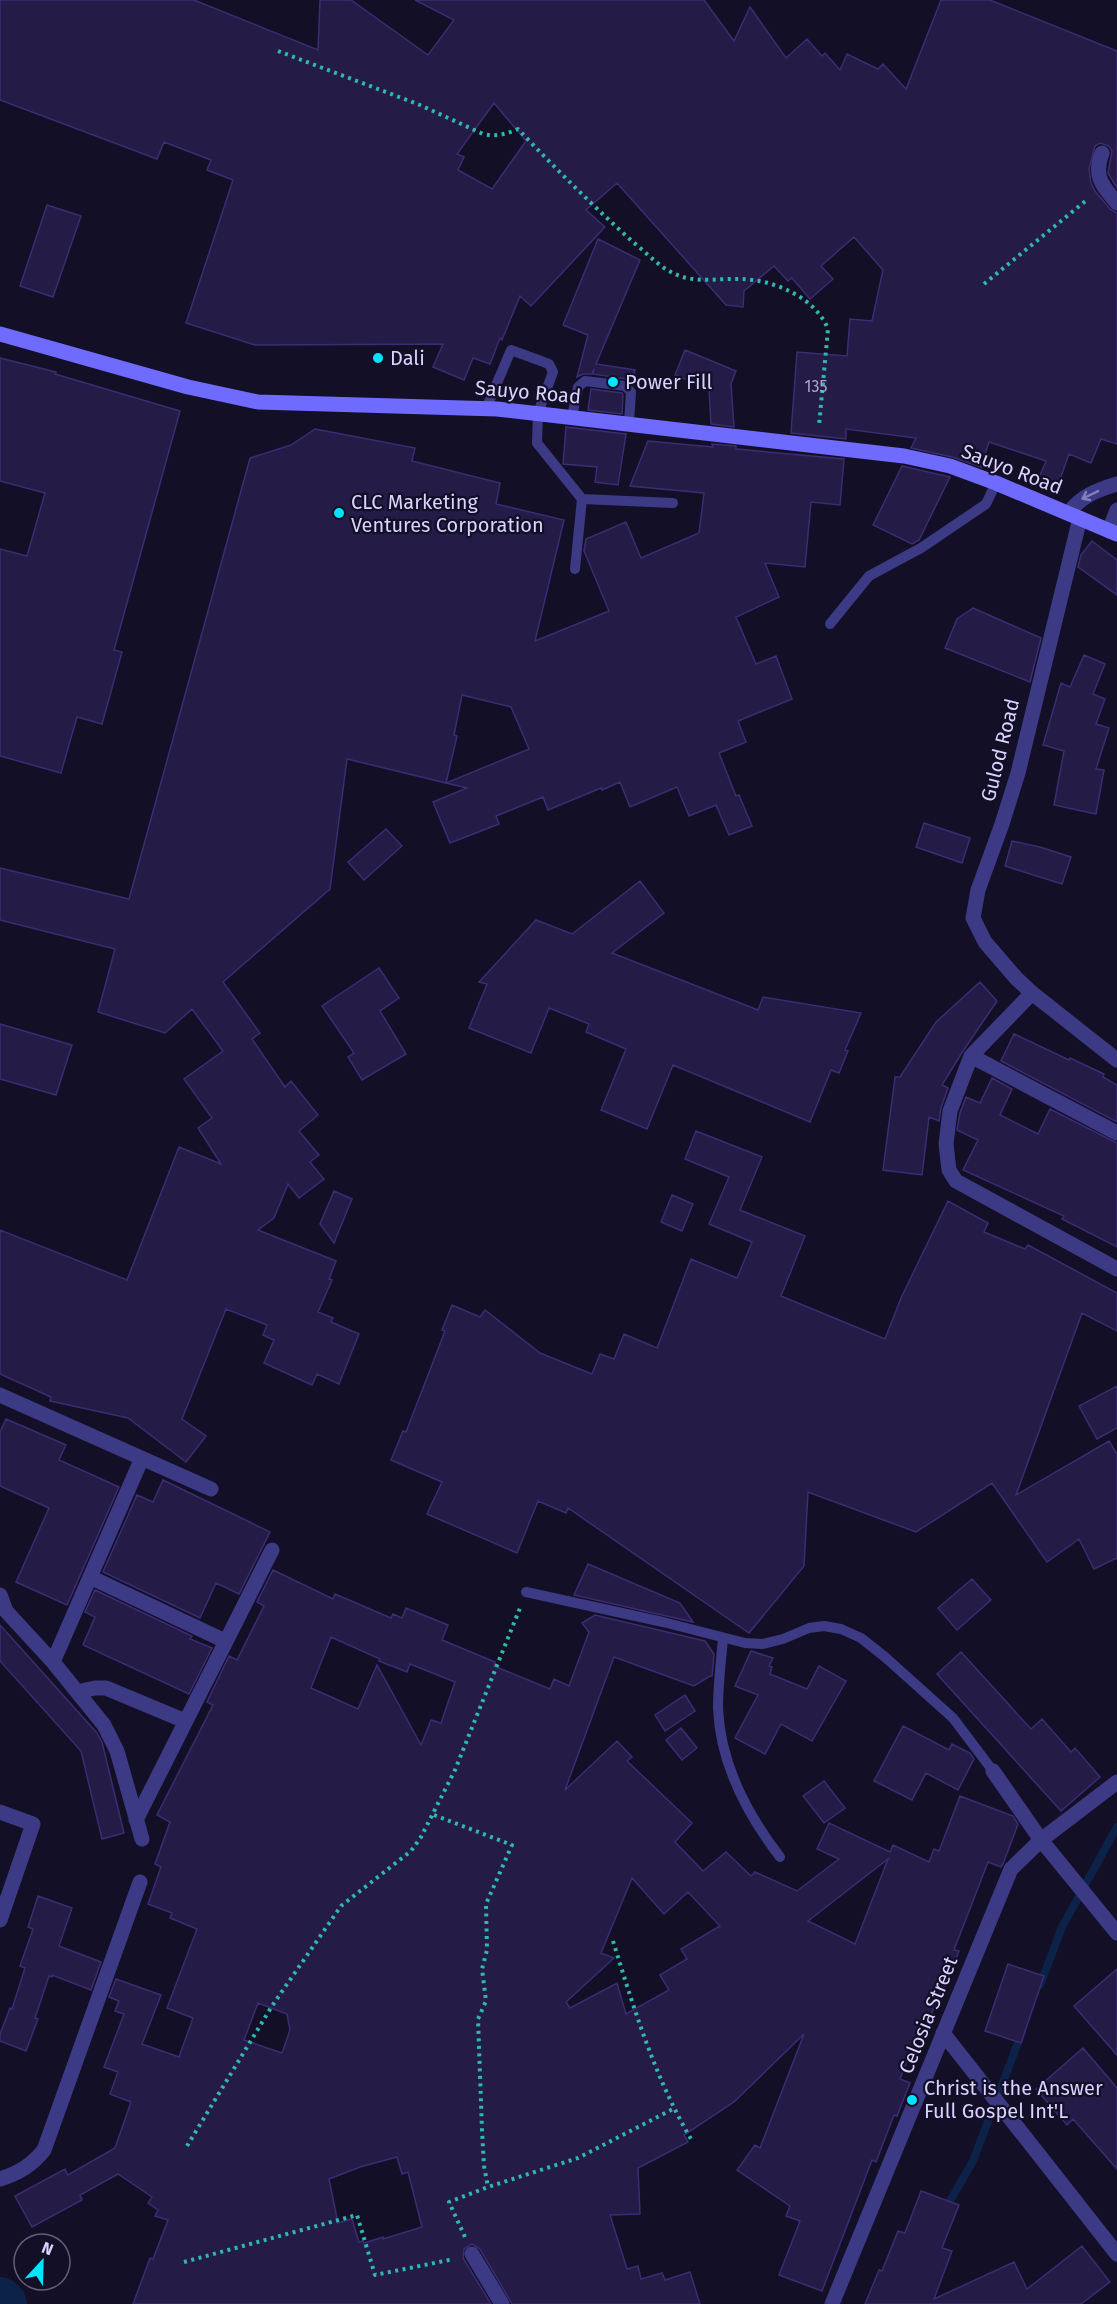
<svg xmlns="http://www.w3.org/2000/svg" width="1117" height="2304" font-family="'Fira Sans',sans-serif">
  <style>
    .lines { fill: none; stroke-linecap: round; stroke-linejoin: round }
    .stream { stroke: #0c2248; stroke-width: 8 }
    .river { stroke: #0c2248; stroke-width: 46 }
    .building { fill: #241b47; stroke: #3b2d73; stroke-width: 1.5; fill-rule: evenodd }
    .path { stroke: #2fb8b0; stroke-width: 4; stroke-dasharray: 3 4.5; stroke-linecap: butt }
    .lane { stroke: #3d3a85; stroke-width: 10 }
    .street { stroke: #3d3a85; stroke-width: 15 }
    .secondary { stroke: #6f6bff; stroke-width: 15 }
    .oneway { stroke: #837fbc }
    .poi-dot { fill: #00e5ff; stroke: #130f26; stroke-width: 2 }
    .labels { text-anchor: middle; stroke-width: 4.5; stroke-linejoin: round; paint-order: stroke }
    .number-label { font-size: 16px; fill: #aca6d1 }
    .poi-label { font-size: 20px; fill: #d9d4ff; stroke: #130f26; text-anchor: start }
    .street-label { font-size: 20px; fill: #d9d4ff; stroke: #130f26 }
  </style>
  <rect width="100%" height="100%" fill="#130f26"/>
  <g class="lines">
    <path class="stream" d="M1040 1985 1062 1927 1117 1827
      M946 2208 973 2161 1022 2032"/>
    <path class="river" d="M0 2300 4 2304"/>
  </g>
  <path class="building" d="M0 0H194L318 50 320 0H351L428 55 454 20 415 0H704L734 41 750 7 786 58 807 39 822 56 825 53 840 70 847 54 878 69 883 64 906 89 941 0H990L1117 51V188L1108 173 1112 151 1109 146 1100 143 1095 146 1089 169 1091 183 1095 191 1110 209 1117 213V444L1101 439 1091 463 1069 454 1058 485 1039 478 1046 461 989 442 981 467 952 457 911 448 916 438 846 429V439L791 433 797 352 847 356 850 319 872 321 883 270 854 237 821 266 833 279 810 299 792 278 788 281 774 266 744 291 743 307 726 305 617 183 586 210 605 227 531 306 520 296 502 340 500 338 490 364 473 358 464 380 433 367 443 344 255 345 186 323 233 180 207 170 211 160 164 142 157 159 0 100ZM494 103 526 141 492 189 458 170 464 157 457 154Z
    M47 205 81 216 53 297 20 286Z
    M598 239 640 260 596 364 635 370 633 383 626 379 593 374 594 369 592 374H583L577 377 588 335 563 325Z
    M685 350 736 371 731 384 734 427 711 424 709 388 675 375Z
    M0 358 56 372 55 374 180 411 114 650 122 652 102 724 77 717 61 773 0 756V549L27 556 45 493 0 481Z
    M591 389 622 393 623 395 622 414 588 410Z
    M566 427 626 434 618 485 595 482 597 467 563 464Z
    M315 429 415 448 412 461 500 483 496 504 564 520 535 641 609 611 584 551 586 539 626 522 641 558 699 533 704 493 630 486 648 441 713 447 712 444 736 446V449L844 459 840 505 811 502 805 567 765 563 779 597 736 617 756 664 776 656 792 699 738 721 746 742 719 753 736 796 739 795 752 826 729 835 716 805 689 816 677 787 630 807 620 782 602 790 601 788 548 810 543 797 496 816 499 824 450 843 433 802 467 788 446 783 529 749 511 707 462 695 454 735 457 736 446 783 347 759 330 889 223 982 260 1033 252 1039 285 1087 291 1081 318 1115 299 1131 319 1155 310 1162 324 1179 299 1198 288 1184 274 1218 258 1230 336 1261 329 1279 332 1280 318 1312 333 1318 331 1322 359 1334 339 1384 317 1374 312 1385 264 1363 274 1340 263 1335 267 1325 226 1309 182 1419 206 1436 186 1462 128 1418 50 1401 51 1397 0 1374V1230L127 1280 179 1147 221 1164 198 1128 212 1118 184 1079 223 1051 192 1009 165 1033 98 1012 115 949 0 920V868L129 899 250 458 291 445Z
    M902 466 950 477 919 540 912 544 873 525Z
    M1092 541 1117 560V595L1078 567 1081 555Z
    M973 608 1041 638 1030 682 945 648 957 619Z
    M1084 655 1105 664 1093 694 1105 699 1096 724 1109 728 1096 769 1104 770 1096 814 1054 805 1064 751 1043 745 1061 683 1070 687Z
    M924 823 970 838 962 863 916 847Z
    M386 829 402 846 364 880 348 862Z
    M1012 841 1040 847 1071 857 1062 884 1005 866Z
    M640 881 664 913 612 953 758 1010 763 997 861 1013 845 1050 848 1051 839 1073 831 1070 810 1122 673 1065 647 1129 601 1110 626 1049 586 1032 589 1024 549 1008 531 1053 469 1028 487 984 479 982 536 920 572 934Z
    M379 968 399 998 380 1011 406 1054 362 1080 348 1057 354 1053 322 1006Z
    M980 982 997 1001 963 1051 942 1085 948 1088 941 1108 939 1121 929 1117 922 1175 883 1170 895 1077H900L936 1022Z
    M0 1024 72 1045 56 1095 0 1079Z
    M1014 1034 1069 1060 1070 1058 1104 1074 1103 1077 1117 1085V1122L1001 1061Z
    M992 1078 1012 1089 1000 1115 1038 1134 1050 1109 1117 1143V1247L1062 1219 1064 1216 963 1170 978 1140 957 1130 960 1113 966 1097 980 1103Z
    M696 1131 762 1157 740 1210 805 1236 781 1296 885 1339 901 1298 948 1201 988 1223 984 1232 1025 1249 1028 1245 1117 1293V1331L1082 1313 1016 1495 1109 1441 1117 1454V1558L1094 1569 1079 1539 1047 1562 992 1483 916 1532 808 1492 804 1566 749 1633 568 1508 566 1513 538 1501 517 1553 427 1514 442 1482 391 1460 403 1431 406 1432 445 1331 442 1330 452 1305 480 1317 485 1310 540 1353 592 1374 600 1354 614 1359 624 1334 657 1348 691 1259 737 1278 752 1242 709 1224 729 1177 685 1159Z
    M334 1191 352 1199 334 1243 320 1224Z
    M672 1195 693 1204 682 1231 661 1222Z
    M1117 1386V1428L1097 1439 1079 1406Z
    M6 1419 66 1445 59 1460 119 1487 67 1605 16 1582 49 1508 0 1486V1432Z
    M163 1480 270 1532 239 1594 216 1583 200 1618 103 1572 137 1495 153 1502Z
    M588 1564 680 1603 693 1622 574 1595Z
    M273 1570 333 1599 335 1594 391 1618 393 1614 402 1618 406 1608 448 1625 442 1640 495 1662 494 1666 550 1689 554 1679 569 1686 589 1632 582 1623 595 1615 705 1641 714 1654 712 1676H710L694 1686 614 1657 565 1790 617 1741 632 1757 627 1761 692 1823 675 1842 703 1871 726 1852 751 1876 755 1872 797 1891 839 1859 817 1849 829 1823 890 1852 893 1845 929 1862 934 1849 939 1851 960 1796 1013 1816 1018 1824 1003 1864 1001 1867 988 1862 954 1950 959 1951 945 1986 943 1985 925 2030 920 2028 900 2079 910 2083 897 2116 894 2115 876 2162 872 2160 822 2291 779 2275 800 2221 786 2216 790 2206 737 2170 755 2145 760 2148 804 2034 734 2102 684 2135 688 2142 638 2168 640 2214 610 2215 627 2269 638 2266 641 2279 662 2273 665 2280 690 2272 700 2304H512L480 2249 472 2244 464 2249 463 2258 491 2304H133L150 2258 153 2259 168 2220 155 2216 158 2210 148 2203 152 2197 118 2174 80 2195 82 2200 32 2227 15 2196 65 2169 68 2175 115 2148 131 2102 110 2094 118 2072 104 2067 124 2014 115 2011 119 2001 109 1997 116 1979 161 1995 142 2044 179 2057 193 2018 167 2008 197 1929 170 1918 172 1913 148 1904 161 1867 155 1864 170 1822 157 1815 213 1705 207 1702 229 1656 237 1660 264 1606 257 1602ZM331 1637 380 1659 379 1661 407 1672 410 1664 455 1682 441 1723 431 1720 421 1745 377 1665 358 1709 311 1688ZM888 1859 855 1944 808 1921ZM632 1878 664 1914 688 1892 720 1926 681 1949 687 1959 660 1975 669 1990 626 2014 617 1983 570 2008 566 2002 614 1958 601 1953ZM258 2003 287 2014 290 2030 282 2053 244 2040ZM397 2157 402 2174 408 2172 422 2227 383 2239V2237L364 2243 363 2241 359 2242 352 2219 338 2223 329 2179 360 2167Z
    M972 1579 991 1600 957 1630 938 1608Z
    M95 1590 192 1636 190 1639 212 1648 189 1694 83 1645 95 1617 85 1612Z
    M0 1625 97 1733 102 1742 124 1833 102 1839 81 1751 0 1661Z
    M751 1651 773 1658 769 1666 772 1667 770 1674 807 1689 819 1666 846 1681 812 1741 781 1724 765 1754 735 1738 758 1695 735 1686Z
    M961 1652 1031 1729 1042 1719 1071 1752 1075 1748 1100 1777 1061 1811 937 1674Z
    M685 1695 695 1711 665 1731 655 1715Z
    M903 1726 949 1750 952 1744 970 1753 974 1759 958 1790 926 1773 912 1800 874 1781Z
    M681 1728 697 1748 682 1760 666 1740Z
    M824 1781 845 1808 824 1823 803 1796Z
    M38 1896 72 1908 59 1946 101 1962 91 1990 52 1975V1977L49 1976 35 2018 38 2019 26 2051 0 2041V2034L10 2008 12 2009 25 1968 20 1966 33 1929 28 1927Z
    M1008 1964 1044 1976 1021 2043 985 2031Z
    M1117 1969V2055L1074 2006Z
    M1083 2048 1117 2088V2169L1073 2119 1067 2125 1036 2089Z
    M921 2191 959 2205 942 2248 952 2251 934 2299 1014 2262 1027 2289 1082 2246 1110 2282 1081 2304H865L879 2270 882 2271 898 2231 905 2233Z"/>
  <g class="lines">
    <path class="path" d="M278 51 420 105 483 134C497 137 506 134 518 129 555 168 593 206 633 242 646 252 658 266 673 273 694 284 718 278 741 279 774 280 815 297 828 329L819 426
      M984 284 1088 199
      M434 1815 512 1845 486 1904 487 1950 482 1969 486 2001 478 2019 482 2130 484 2166 488 2187
      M613 1941C634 2009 655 2078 691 2139
      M187 2146 272 2006 341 1906 411 1851 421 1837 455 1770 520 1608
      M465 2237 449 2202 488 2187 578 2158 673 2109
      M184 2262 357 2215 375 2275 454 2259"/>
    <path class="lane" d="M486 409 511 350 549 364 553 372 538 413 537 443 582 499 673 503
      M572 417 578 387 585 381 625 386 631 392 629 423
      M575 569 582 499
      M830 624 869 576 921 548 986 504 996 483
      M526 1592 663 1622 745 1643 763 1644 783 1639 809 1628 824 1626 841 1629 861 1638 885 1657 953 1718 993 1771
      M723 1638C721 1662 718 1685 718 1708 720 1764 747 1814 780 1857"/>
    <path class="street" d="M1102 153C1093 176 1102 186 1117 203
      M1069 513C1080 496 1098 490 1117 484
      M1080 518 1018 773 1002 824 978 890 973 918 985 942 1016 978 1032 993 1117 1060
      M1109 531 1117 510
      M1032 993 971 1056 950 1111 946 1144 949 1170 956 1181 1117 1269
      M971 1056 1117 1133
      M0 1395 211 1489
      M90 1577 225 1641
      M0 1595 6 1611 53 1662 104 1725 117 1751 142 1839
      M53 1662 142 1458
      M77 1692 95 1688H106L185 1721
      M993 1771 1041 1840 1117 1933
      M0 1812 33 1824 0 1920
      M136 1820 272 1550
      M943 2033 1117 2254
      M0 2179C19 2173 32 2165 44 2150L140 1882
      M472 2254 502 2304
      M832 2304 1011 1869 1041 1840 1117 1782"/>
    <path class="secondary" d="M0 334 188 387 258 402 497 409 904 456 950 466 996 483 1117 534"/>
  </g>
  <defs><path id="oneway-shaft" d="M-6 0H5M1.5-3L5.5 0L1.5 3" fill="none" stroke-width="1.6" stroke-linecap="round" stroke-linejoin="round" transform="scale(1.5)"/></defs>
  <use class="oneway" href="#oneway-shaft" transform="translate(1090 495) rotate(154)"/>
  <g class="poi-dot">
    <circle cx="378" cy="358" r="6"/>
    <circle cx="613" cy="382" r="6"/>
    <circle cx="339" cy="513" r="6"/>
    <circle cx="912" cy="2100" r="6"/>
  </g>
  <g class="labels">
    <g class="number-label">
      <text x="816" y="392">135</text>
    </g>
    <g class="poi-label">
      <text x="390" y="365">Dali</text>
      <text x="625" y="389">Power Fill</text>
      <text x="351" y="509">CLC Marketing<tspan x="351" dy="23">Ventures Corporation</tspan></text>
      <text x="924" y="2095">Christ is the Answer<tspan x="924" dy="23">Full Gospel Int'L</tspan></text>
    </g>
    <g class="street-label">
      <text transform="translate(528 392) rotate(5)" y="7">Sauyo Road</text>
      <text transform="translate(1012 469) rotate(21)" y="7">Sauyo Road</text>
      <text transform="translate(1000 750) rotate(-76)" y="7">Gulod Road</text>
      <text transform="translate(928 2015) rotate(-68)" y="7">Celosia Street</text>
    </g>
  </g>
  <g transform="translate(42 2262) rotate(22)"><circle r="28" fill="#130f26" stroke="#625e7d" stroke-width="1.5"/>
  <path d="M0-4.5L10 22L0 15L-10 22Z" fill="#00e5ff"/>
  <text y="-9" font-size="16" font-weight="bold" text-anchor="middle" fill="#d9d4ff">N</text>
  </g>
</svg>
